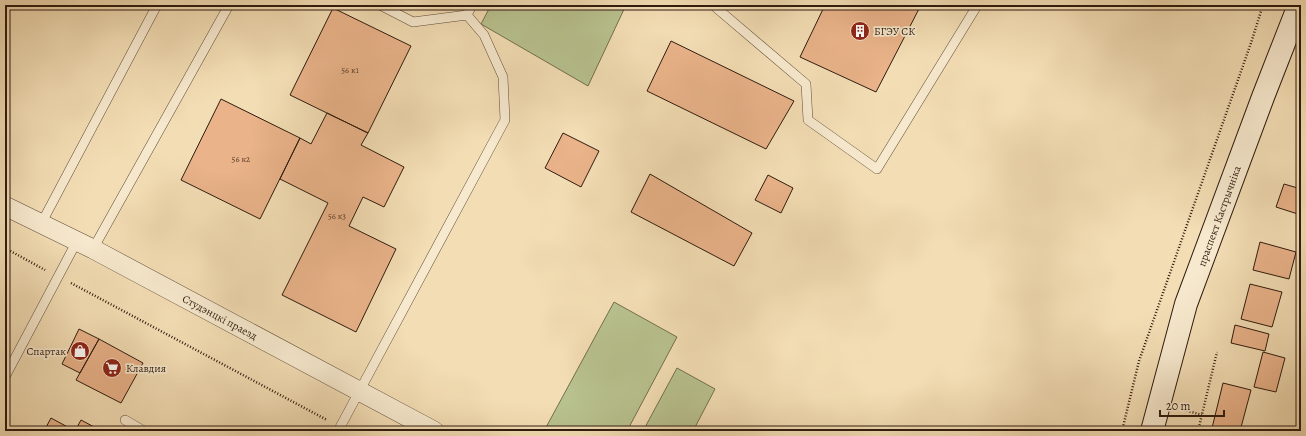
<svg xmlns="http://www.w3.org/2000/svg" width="1306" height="436" font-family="Alegreya,serif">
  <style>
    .green { fill: #b8c28f; stroke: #736e4e }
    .building { fill: #eab38a; stroke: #2e1b0e }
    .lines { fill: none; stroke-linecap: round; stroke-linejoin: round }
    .service-casing { stroke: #5f4c38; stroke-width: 10 }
    .minor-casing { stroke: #5f4c38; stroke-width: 20 }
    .secondary-casing { stroke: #2e1b0e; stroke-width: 24 }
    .path { stroke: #2e1b0e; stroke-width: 2.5; stroke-dasharray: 1 2; stroke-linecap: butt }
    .service { stroke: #f7e9ce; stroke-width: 9 }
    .minor { stroke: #f7e9ce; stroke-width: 19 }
    .secondary { stroke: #f7e9ce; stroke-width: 22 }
    .labels { text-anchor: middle; stroke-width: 3.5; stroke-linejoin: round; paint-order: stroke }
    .number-label { font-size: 9px; fill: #5d412d }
    .poi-label { font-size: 11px; fill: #2e1b0e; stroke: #f7e9ce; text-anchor: start }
    .street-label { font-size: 11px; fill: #2e1b0e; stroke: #f7e9ce }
  </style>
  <rect width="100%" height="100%" fill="#f3ddb4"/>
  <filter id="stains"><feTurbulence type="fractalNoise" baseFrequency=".005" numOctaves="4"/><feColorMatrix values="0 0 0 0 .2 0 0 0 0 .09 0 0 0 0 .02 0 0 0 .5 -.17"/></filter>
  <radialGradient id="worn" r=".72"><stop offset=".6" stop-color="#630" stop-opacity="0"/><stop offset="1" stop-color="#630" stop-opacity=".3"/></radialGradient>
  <path class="green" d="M491 5H626L588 86 481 24Z
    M614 302 677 337 627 431H544Z
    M677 368 715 389 693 431H643Z"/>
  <path class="building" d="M825 5H921L876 92 800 57Z
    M333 8 411 46 368 133 290 95Z
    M671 41 794 101 766 149 647 91Z
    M221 99 300 138 260 219 181 180Z
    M327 113 368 133 361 145 404 167 384 207 363 197 349 226 396 249 356 332 282 295 328 203 280 179 300 138 311 144Z
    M563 133 599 151 581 187 545 168Z
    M650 174 752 233 734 266 631 212Z
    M768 175 793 188 781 213 755 200Z
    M1284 184 1301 189V215L1276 207Z
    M1260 242 1296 252 1289 279 1253 270Z
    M1250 284 1282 292 1272 327 1241 319Z
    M1235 325 1269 334 1265 351 1231 343Z
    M79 329 99 339 80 373 62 364Z
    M99 339 143 363 121 403 76 380Z
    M1263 352 1285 358 1276 392 1254 387Z
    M1223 383 1251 390 1240 431H1225L1212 428Z
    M51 418 75 431 81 420 96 428 94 431H44Z"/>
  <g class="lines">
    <g class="service-casing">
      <path id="service" d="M380 5 413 22 467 15
        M713 5 806 84 808 120 877 169 975 9 977 5
        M41 224 157 5
        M93 249 229 5
        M5 377 77 241
        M125 420 144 431
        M338 431 505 120 503 77 484 35 467 15 472 5"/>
    </g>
    <g class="minor-casing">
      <path id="minor" d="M5 206 93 249 434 431"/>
    </g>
    <g class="secondary-casing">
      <path id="secondary" d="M1152 431 1186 304 1263 97 1299 5"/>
    </g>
    <path class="path" d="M5 248 45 270
      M71 283 327 420
      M1181 409 1202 415
      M1122 431 1139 361 1251 43 1263 5
      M1198 431 1217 352"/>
    <use href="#service" class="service"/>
    <use href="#minor" class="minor"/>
    <use href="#secondary" class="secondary"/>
  </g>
  <defs>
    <g id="building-disc" transform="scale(1)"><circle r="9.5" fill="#8f2418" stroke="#f7e9ce"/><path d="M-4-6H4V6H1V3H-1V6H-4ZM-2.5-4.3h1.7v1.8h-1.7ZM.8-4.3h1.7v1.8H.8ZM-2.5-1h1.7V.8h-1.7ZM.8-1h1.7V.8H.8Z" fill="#fff"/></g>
    <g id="shop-disc" transform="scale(1)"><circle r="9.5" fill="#8f2418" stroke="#f7e9ce"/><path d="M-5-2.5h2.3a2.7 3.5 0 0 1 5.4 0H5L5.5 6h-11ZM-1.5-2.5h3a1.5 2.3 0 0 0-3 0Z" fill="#fff"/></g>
    <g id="supermarket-disc" transform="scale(1)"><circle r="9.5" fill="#8f2418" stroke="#f7e9ce"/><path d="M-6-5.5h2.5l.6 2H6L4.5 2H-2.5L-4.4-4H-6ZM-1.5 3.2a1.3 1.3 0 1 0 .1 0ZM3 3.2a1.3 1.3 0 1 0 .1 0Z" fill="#fff"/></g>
  </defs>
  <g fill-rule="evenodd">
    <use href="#building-disc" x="860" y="31"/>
    <use href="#shop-disc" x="80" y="351"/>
    <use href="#supermarket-disc" x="112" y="368"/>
  </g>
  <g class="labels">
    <g class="number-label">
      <text x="350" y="73">56 к1</text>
      <text x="241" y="162">56 к2</text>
      <text x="337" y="219">56 к3</text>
    </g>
    <g class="poi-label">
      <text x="874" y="35">БГЭУ СК</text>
      <text x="66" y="355" text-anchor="end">Спартак</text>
      <text x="126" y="372">Клавдия</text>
    </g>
    <g class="street-label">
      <text transform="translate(1219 216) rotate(-70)" y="4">праспект Кастрычніка</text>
      <text transform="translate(220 317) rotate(28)" y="4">Студэнцкі праезд</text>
    </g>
  </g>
  <rect width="1306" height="436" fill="none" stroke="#f3ddb4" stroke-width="20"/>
  <rect x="6" y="6" width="1294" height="424" fill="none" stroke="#2e1b0e" stroke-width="2"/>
  <rect x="10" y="10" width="1286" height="416" fill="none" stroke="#2e1b0e"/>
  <path d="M1160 410v6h64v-6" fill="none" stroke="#2e1b0e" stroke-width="2"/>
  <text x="1166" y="410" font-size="12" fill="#2e1b0e" stroke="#f7e9ce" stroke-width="3" paint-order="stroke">20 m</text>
  <rect width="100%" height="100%" filter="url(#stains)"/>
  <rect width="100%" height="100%" fill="url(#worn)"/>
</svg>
